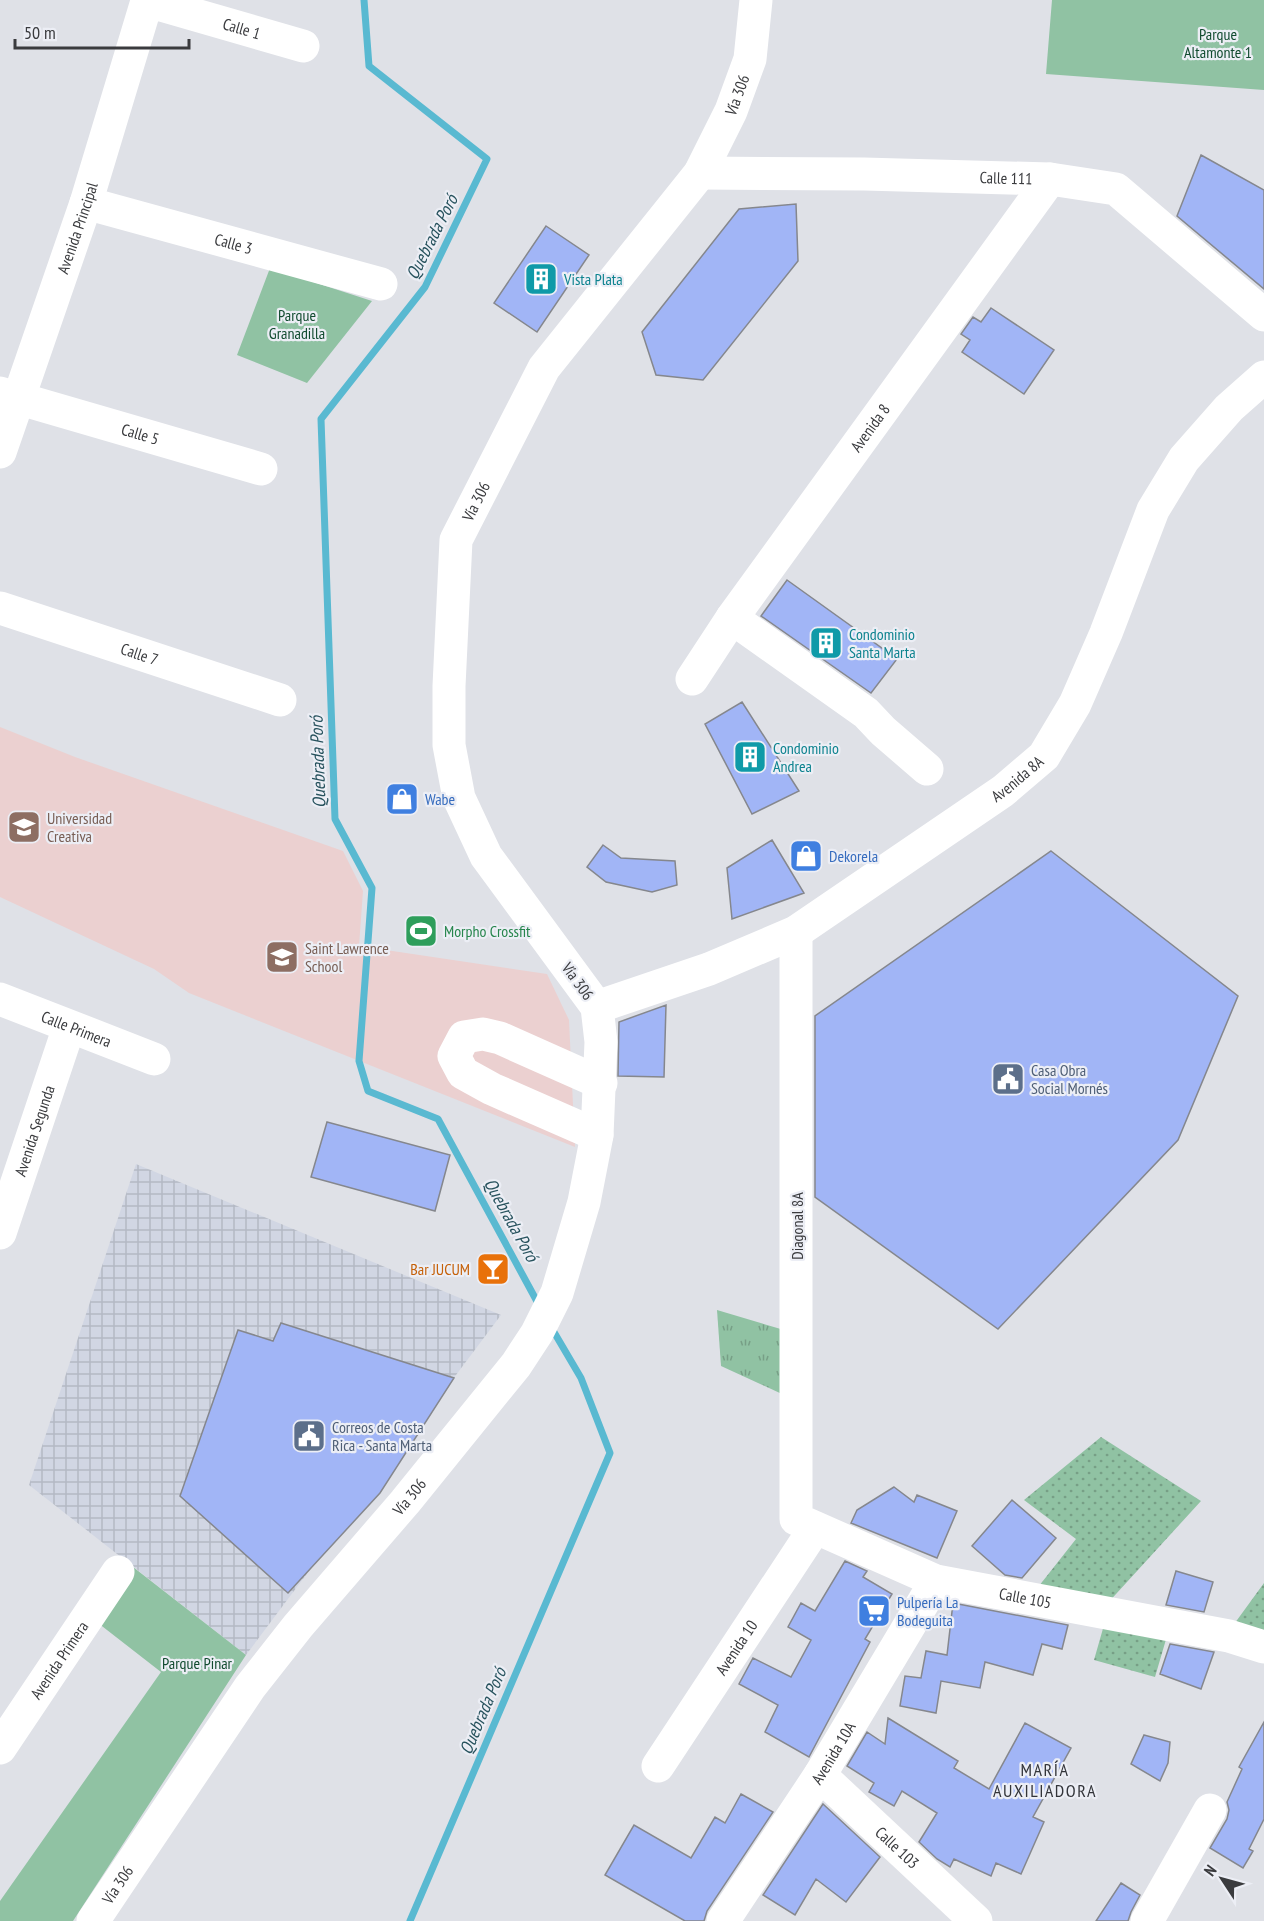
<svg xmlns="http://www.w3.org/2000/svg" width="1264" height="1921" font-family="'PT Sans Narrow',sans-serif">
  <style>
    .industrial { fill: url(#industrial-grid) }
    .education { fill: #ebd0d0 }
    .grass { fill: url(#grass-tufts) }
    .park { fill: #90c2a3 }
    .garden { fill: url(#garden-dots) }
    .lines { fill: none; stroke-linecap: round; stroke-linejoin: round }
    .stream { stroke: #59b9d1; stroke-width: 7 }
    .building { fill: #a1b5f6; stroke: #85878d; stroke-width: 1.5 }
    .minor { stroke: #fff; stroke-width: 33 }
    .labels { text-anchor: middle; stroke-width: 4.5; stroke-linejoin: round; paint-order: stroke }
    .street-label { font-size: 16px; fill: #3a3b3e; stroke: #eceef5 }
    .park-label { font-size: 16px; fill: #114b2f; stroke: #eceef5 }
    .culture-label { font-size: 16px; fill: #0d838f; stroke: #eceef5; text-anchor: start }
    .shop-label { font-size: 16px; fill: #366cbe; stroke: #eceef5; text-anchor: start }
    .education-label { font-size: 16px; fill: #785e54; stroke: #eceef5; text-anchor: start }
    .leisure-label { font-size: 16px; fill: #27864d; stroke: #eceef5; text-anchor: start }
    .service-label { font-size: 16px; fill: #4e5e75; stroke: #eceef5; text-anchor: start }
    .food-label { font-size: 16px; fill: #c56008; stroke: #eceef5; text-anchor: end }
    .water-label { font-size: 18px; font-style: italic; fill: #27525d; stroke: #eceef5 }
    .neighbourhood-label { font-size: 18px; letter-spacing: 1.5px; fill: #33353a; stroke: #eceef5 }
  </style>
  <defs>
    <pattern id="industrial-grid" width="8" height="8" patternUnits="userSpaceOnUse" patternTransform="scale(1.5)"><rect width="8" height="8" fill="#d1d6e3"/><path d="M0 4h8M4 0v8" fill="none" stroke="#b4b9c4"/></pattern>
    <pattern id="grass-tufts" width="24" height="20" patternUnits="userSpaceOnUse" patternTransform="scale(1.5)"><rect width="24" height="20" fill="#90c2a3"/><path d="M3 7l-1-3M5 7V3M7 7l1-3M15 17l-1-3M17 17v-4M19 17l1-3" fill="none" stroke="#779f86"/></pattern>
    <pattern id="garden-dots" width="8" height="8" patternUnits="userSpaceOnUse" patternTransform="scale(1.5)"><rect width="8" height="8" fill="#90c2a3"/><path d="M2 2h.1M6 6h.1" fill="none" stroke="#779f86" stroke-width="1.8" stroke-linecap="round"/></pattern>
  </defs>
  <rect width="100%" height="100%" fill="#dfe1e7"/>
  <path class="industrial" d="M136 1164 501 1315 246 1655 29 1485Z"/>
  <path class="education" d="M0 727 75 757 343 851 363 891 359 946 547 974 569 1020 575 1147 189 993 154 969 0 897Z"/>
  <path class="grass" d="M717 1310 784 1330 782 1394 721 1366Z"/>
  <path class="park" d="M1052 0H1264V90L1046 74Z
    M270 268 372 301 307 383 237 355Z
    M133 1567 246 1655 73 1921H0V1901L161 1672 98 1623Z"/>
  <path class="garden" d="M1101 1437 1201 1501 1106 1605 1035 1591 1076 1539 1024 1500Z
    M1264 1583V1636L1232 1627Z
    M1106 1618 1167 1636 1155 1677 1094 1660Z"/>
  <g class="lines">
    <path class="stream" d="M364 0 369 66 487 159 425 287 321 419 335 819 372 888 359 1061 368 1091 438 1119 540 1307
      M410 1921 610 1453 581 1378 551 1327"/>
  </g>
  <path class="building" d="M1201 155 1264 190V289L1177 216Z
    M796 204 798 261 703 380 656 375 642 332 739 209Z
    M546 226 589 255 537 332 494 303Z
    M991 308 1054 350 1024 394 962 352 970 340 961 334 973 317 981 322Z
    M787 580 897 659 871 693 761 616Z
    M742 702 799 791 752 814 705 724Z
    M772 840 804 893 732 919 727 868Z
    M603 845 621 858 675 861 677 885 652 892 606 882 587 867Z
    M1051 851 1238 996 1178 1140 998 1329 815 1197V1016Z
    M666 1005 664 1077 618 1076 619 1022Z
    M327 1122 450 1155 435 1211 311 1177Z
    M281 1323 454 1378 380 1493 288 1593 180 1496 238 1330 273 1341Z
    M894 1487 914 1502 917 1495 957 1511 937 1558 851 1523 857 1510Z
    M1012 1500 1056 1538 1022 1578 1005 1575 972 1546Z
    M845 1561 867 1571 863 1577 892 1594 865 1639 870 1642 809 1757 765 1732 778 1705 739 1684 753 1658 791 1677 811 1640 788 1627 801 1603 815 1611Z
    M1176 1571 1213 1582 1204 1612 1166 1605Z
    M953 1603 1068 1625 1062 1649 1042 1644 1033 1675 985 1662 980 1688 941 1681 936 1713 900 1706 905 1676 921 1678 926 1651 947 1655Z
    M1170 1644 1214 1652 1201 1689 1160 1674Z
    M888 1718 958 1761 954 1768 989 1789 1025 1723 1071 1748 1033 1817 1044 1822 1021 1874 996 1863 991 1876 954 1859 950 1867 937 1859 919 1842 937 1813 902 1791 894 1806 869 1792 874 1783 847 1766 867 1732 885 1744Z
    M1264 1722V1819L1249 1849 1253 1851 1243 1868 1210 1848 1227 1819 1229 1810 1227 1802 1242 1769 1239 1767Z
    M1144 1735 1170 1742 1168 1763 1160 1781 1131 1764Z
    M741 1794 773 1812 707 1911 704 1921H685L605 1875 634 1825 691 1858 715 1817 725 1823Z
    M823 1804 880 1857 846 1902 816 1879 795 1915 763 1895Z
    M1121 1883 1140 1895 1131 1912 1128 1921H1096Z"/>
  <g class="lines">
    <g class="minor">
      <path id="s1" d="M700 173 864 174 1050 179 1116 189 1264 315"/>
      <path id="s2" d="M86 203 381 284"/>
      <path id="s3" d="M0 393 261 469"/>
      <path id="s4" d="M0 452 86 203 147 1 303 46"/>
      <path id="s5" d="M0 608 280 700"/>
      <path d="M732 618 866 713 883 731 927 769"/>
      <path id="s6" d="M692 679 732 618 1050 179"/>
      <path id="s7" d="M796 932V1519L936 1581 1229 1636 1264 1647"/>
      <path id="s8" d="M0 999 154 1059"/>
      <path id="s9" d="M597 1007 709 969 796 932 1003 791 1044 756 1075 704 1106 633 1153 510 1184 459 1229 408 1264 377"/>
      <path d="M597 1135 492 1089 463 1073 454 1056 464 1037 483 1034 500 1038 601 1083"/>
      <path id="s10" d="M0 1233 69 1027"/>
      <path id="s11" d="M0 1748 118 1572"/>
      <path id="s12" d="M658 1766 815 1528"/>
      <path id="s13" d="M820 1775 976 1921"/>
      <path id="s14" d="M93 1921 250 1687 298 1626 405 1502 516 1365 537 1333 557 1293 584 1202 597 1135 601 1042 597 1007 486 856 459 798 449 745V686L456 540 544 368 700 173 731 111 750 59 756 0"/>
      <path id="s15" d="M723 1921 820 1775 936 1581"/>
      <path d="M1147 1921 1210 1810"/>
    </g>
  </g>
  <defs>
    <g id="building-square" transform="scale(1.725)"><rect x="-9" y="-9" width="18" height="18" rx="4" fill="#0f9aa8" stroke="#eceef5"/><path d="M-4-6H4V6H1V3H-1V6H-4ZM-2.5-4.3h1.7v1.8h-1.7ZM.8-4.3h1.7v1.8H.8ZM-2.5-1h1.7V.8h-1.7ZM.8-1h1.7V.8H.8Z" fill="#fff"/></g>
    <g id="shop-square" transform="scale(1.725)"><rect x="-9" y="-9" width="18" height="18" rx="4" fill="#3f7fe0" stroke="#eceef5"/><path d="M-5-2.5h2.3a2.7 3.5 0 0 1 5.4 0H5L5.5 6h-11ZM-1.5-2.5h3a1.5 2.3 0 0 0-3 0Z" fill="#fff"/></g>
    <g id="university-square" transform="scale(1.725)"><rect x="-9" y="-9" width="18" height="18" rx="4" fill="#8d6e63" stroke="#eceef5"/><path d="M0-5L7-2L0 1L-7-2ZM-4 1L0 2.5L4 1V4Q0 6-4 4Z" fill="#fff"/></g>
    <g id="stadium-square" transform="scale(1.725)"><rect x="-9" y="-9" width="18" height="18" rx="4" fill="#2e9e5b" stroke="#eceef5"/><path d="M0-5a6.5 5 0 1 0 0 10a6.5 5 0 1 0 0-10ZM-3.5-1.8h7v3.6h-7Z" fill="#fff"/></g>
    <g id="school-square" transform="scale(1.725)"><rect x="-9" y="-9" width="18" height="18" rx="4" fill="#8d6e63" stroke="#eceef5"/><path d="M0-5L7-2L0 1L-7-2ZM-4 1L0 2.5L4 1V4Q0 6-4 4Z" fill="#fff"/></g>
    <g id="civic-square" transform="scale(1.725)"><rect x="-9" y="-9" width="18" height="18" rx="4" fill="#5c6f8a" stroke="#eceef5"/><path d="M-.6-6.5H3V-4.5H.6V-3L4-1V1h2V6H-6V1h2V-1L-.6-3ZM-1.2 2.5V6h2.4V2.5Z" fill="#fff"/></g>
    <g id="bar-square" transform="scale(1.725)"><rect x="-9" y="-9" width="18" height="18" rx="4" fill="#e8710a" stroke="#eceef5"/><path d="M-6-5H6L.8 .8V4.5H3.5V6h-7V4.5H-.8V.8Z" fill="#fff"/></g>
    <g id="supermarket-square" transform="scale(1.725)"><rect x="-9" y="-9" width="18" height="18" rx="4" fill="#3f7fe0" stroke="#eceef5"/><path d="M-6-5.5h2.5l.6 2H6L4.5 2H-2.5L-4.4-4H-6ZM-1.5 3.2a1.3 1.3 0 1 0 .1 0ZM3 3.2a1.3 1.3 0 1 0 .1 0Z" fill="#fff"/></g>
  </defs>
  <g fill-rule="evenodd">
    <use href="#building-square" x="541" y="279"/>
    <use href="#building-square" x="826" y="643"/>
    <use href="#building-square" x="750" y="757"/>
    <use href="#shop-square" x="402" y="799"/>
    <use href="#university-square" x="24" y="827"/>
    <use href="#shop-square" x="806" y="856"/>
    <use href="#stadium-square" x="421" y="931"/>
    <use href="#school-square" x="282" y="957"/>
    <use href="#civic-square" x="1008" y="1079"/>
    <use href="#bar-square" x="493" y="1269"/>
    <use href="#civic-square" x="309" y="1436"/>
    <use href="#supermarket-square" x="874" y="1611"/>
  </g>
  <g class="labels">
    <g class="street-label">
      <text dy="6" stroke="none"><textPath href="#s4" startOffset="573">Calle 1</textPath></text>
      <text dy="6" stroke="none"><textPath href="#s14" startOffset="2114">Vía 306</textPath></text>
      <text dy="6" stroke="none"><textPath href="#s1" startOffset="306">Calle 111</textPath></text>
      <text dy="6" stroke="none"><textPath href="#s4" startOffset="237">Avenida Principal</textPath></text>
      <text dy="6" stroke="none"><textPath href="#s2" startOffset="153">Calle 3</textPath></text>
      <text dy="6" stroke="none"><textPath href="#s6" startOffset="308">Avenida 8</textPath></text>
      <text dy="6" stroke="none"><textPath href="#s3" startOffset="146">Calle 5</textPath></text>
      <text dy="6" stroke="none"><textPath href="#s14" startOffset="1628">Vía 306</textPath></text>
      <text dy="6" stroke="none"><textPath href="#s5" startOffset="147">Calle 7</textPath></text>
      <text dy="6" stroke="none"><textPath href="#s9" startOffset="482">Avenida 8A</textPath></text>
      <text transform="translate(578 981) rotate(54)" y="6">Vía 306</text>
      <text dy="6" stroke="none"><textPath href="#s8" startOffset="82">Calle Primera</textPath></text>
      <text dy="6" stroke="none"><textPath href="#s10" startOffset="108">Avenida Segunda</textPath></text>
      <text transform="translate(797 1226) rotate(-90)" y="6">Diagonal 8A</text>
      <text dy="6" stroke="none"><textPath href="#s14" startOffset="530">Vía 306</textPath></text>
      <text dy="6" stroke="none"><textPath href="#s7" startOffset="831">Calle 105</textPath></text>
      <text dy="6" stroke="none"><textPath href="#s12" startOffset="142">Avenida 10</textPath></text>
      <text dy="6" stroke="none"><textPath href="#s11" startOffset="106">Avenida Primera</textPath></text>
      <text dy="6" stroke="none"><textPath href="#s15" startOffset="201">Avenida 10A</textPath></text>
      <text dy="6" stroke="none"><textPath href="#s13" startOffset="106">Calle 103</textPath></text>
      <text dy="6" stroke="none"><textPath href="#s14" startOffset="44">Vía 306</textPath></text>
    </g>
    <g class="park-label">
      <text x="1218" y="40">Parque<tspan x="1218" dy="18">Altamonte 1</tspan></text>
      <text x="297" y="321">Parque<tspan x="297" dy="18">Granadilla</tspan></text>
      <text x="197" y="1669">Parque Pinar</text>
    </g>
    <g class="culture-label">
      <text x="564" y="285">Vista Plata</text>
      <text x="849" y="640">Condominio<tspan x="849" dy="18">Santa Marta</tspan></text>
      <text x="773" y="754">Condominio<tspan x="773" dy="18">Andrea</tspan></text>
    </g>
    <g class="shop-label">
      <text x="425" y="805">Wabe</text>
      <text x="829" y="862">Dekorela</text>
      <text x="897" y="1608">Pulpería La<tspan x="897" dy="18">Bodeguita</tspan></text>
    </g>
    <g class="education-label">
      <text x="47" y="824">Universidad<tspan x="47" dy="18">Creativa</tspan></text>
      <text x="305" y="954">Saint Lawrence<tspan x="305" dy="18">School</tspan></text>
    </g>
    <g class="leisure-label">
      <text x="444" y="937">Morpho Crossfit</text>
    </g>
    <g class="service-label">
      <text x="1031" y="1076">Casa Obra<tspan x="1031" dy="18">Social Mornés</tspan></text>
      <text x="332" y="1433">Correos de Costa<tspan x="332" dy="18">Rica - Santa Marta</tspan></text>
    </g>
    <g class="food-label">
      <text x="470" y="1275">Bar JUCUM</text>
    </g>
    <g class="water-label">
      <text transform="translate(432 237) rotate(-63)" y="6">Quebrada Poró</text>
      <text transform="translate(318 762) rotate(-92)" y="6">Quebrada Poró</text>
      <text transform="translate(511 1220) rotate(61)" y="6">Quebrada Poró</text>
      <text transform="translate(483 1711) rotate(-67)" y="6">Quebrada Poró</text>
    </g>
    <g class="neighbourhood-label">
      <text x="1045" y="1776">MARÍA<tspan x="1045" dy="21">AUXILIADORA</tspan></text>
    </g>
  </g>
  <g transform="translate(1222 1879) rotate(306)" stroke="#eceef5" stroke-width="4.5" paint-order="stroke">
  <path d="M0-4.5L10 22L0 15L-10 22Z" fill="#3a3b3e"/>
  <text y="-9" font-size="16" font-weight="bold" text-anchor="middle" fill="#3a3b3e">N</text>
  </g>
  <path d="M15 39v9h174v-9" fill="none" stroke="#3a3b3e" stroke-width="3"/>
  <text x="24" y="39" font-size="18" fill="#3a3b3e" stroke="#eceef5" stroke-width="4.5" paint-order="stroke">50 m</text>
</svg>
